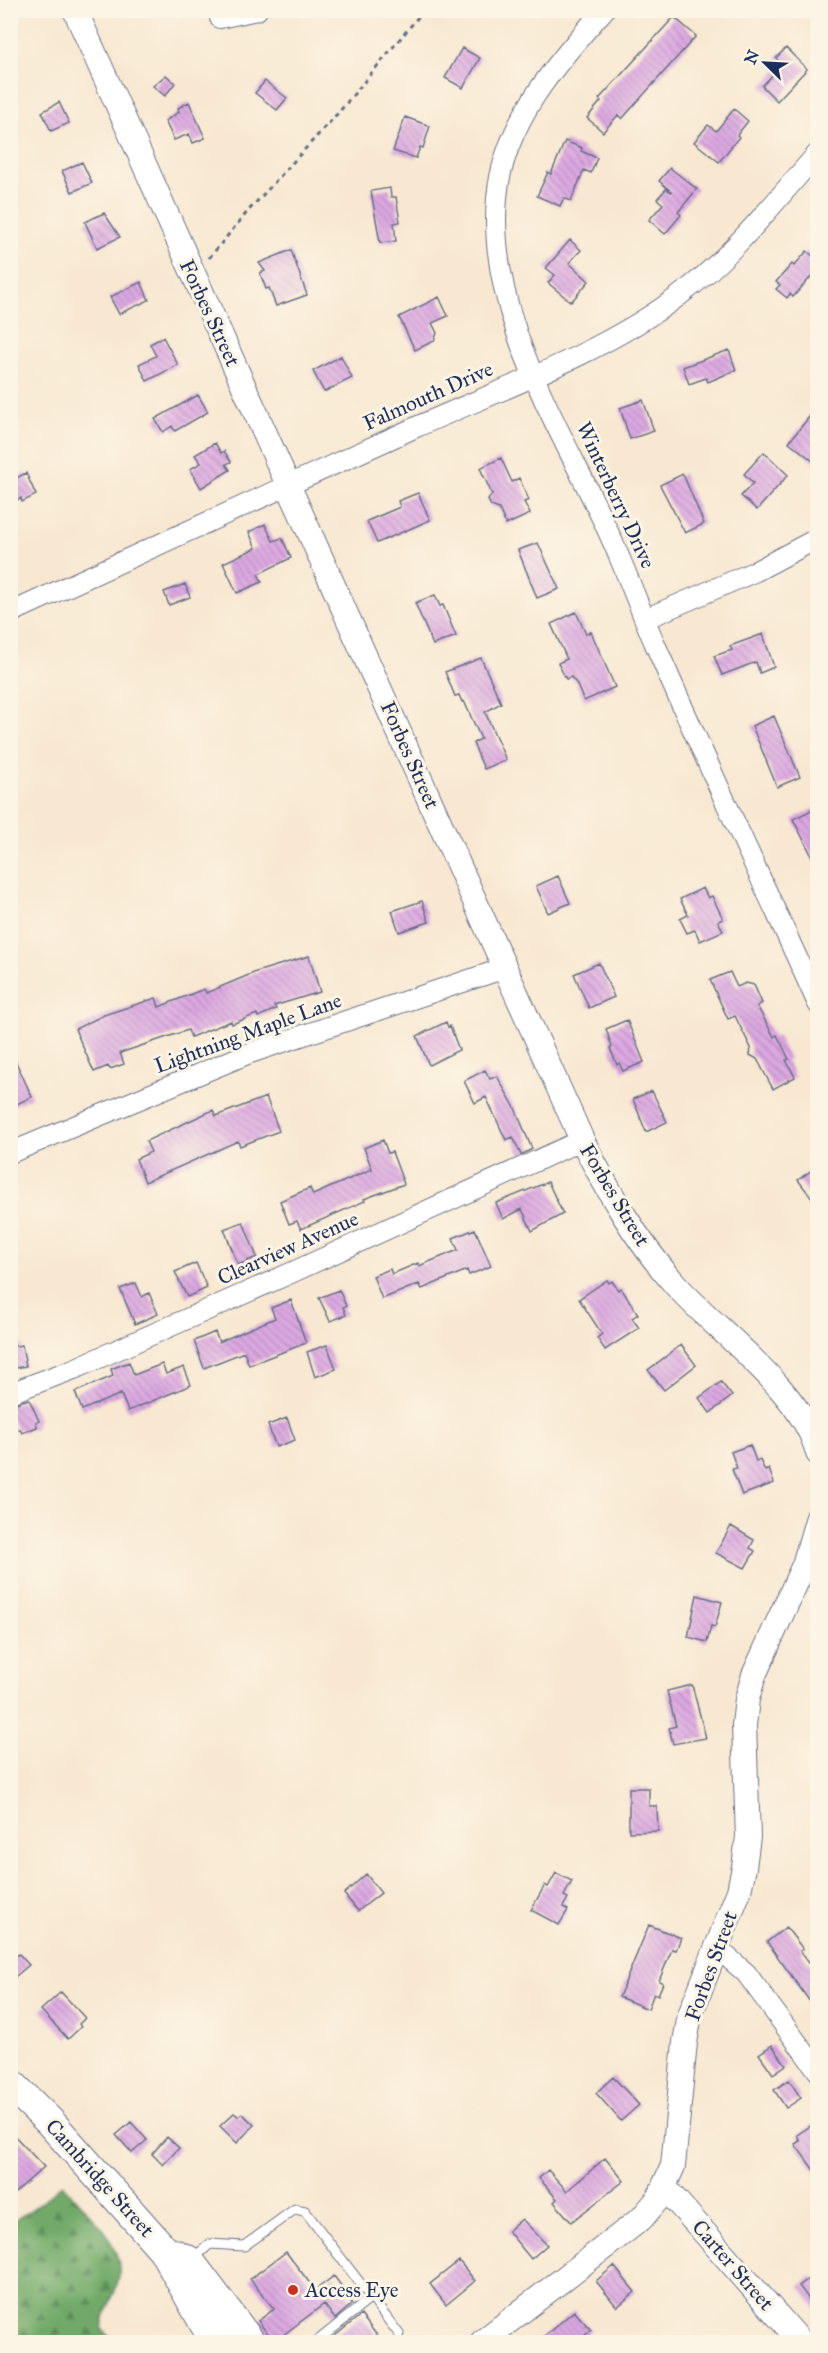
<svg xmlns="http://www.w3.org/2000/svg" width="828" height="2353" font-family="'IM FELL Great Primer',serif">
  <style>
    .forest { fill: url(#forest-firs); stroke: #466c63; stroke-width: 1.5 }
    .building { fill: url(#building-back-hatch) }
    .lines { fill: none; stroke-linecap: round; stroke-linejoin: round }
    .service-casing { stroke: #687086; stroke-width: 11 }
    .minor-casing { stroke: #687086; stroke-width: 22 }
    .tertiary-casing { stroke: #687086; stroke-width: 26 }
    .primary-casing { stroke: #687086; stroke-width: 32 }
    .path { stroke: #687086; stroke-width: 3; stroke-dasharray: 4.5 4.5; stroke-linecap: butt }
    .service { stroke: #fff; stroke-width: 9 }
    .minor { stroke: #fff; stroke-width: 20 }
    .tertiary { stroke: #fff; stroke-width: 24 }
    .primary { stroke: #fff; stroke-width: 30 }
    .poi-dot { fill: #c8321e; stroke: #fcf5e5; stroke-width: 2 }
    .labels { text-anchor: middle; stroke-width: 6; stroke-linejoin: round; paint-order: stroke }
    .street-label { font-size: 21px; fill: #1b2f5e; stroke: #fcf5e5 }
    .poi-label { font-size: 21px; fill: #1b2f5e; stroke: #fcf5e5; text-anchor: start }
  </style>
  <defs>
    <pattern id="forest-firs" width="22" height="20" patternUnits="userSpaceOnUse" patternTransform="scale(1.5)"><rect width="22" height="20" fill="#71aa68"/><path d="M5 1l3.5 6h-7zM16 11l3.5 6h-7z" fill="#5c8b59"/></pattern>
    <pattern id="building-back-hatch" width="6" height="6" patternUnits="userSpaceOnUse" patternTransform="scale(1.5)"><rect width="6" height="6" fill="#dda9e2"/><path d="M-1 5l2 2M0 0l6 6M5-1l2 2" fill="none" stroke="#b28aba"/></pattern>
  </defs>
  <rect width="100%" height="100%" fill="#fcf5e5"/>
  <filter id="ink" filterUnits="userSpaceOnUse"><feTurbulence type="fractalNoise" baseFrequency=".0167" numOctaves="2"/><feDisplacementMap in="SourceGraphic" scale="12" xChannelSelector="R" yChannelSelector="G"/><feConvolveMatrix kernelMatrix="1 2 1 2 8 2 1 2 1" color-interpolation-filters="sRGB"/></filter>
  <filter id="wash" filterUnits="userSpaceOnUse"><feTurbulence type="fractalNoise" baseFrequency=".008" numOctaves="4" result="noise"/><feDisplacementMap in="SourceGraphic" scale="24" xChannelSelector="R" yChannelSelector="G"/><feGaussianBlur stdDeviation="1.35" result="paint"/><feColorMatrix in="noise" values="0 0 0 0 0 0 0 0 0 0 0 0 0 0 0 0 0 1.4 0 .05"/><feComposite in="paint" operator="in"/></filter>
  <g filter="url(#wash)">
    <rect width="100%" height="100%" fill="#f8e8d1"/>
    <path class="forest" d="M62 2184C84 2209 127 2244 118 2281 114 2298 103 2311 102 2329L113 2342H11V2223L41 2203Z"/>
    <g id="blocks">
      <path class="building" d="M674 17 696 36 622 119 618 115 603 132 587 118 601 101 599 99Z
        M462 48 480 58 463 88 445 78Z
        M786 48 807 69 777 101 762 86 782 65 776 58Z
        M166 75 175 83 165 96 153 86Z
        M265 81 287 98 277 110 255 93Z
        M59 102 69 123 51 131 42 112Z
        M189 102 205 138 193 143 189 134 174 140 165 121 179 112 178 108Z
        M734 109 748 121 737 135 739 137 719 162 694 142 708 125 716 131Z
        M405 117 430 126 423 148 420 147 416 158 393 151Z
        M565 141 582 148 581 151 597 158 591 173 584 170 571 201 564 198 560 206 537 196 548 172 551 174Z
        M82 162 92 183 72 192 62 171Z
        M670 168 697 189 678 212 681 215 665 234 649 220 663 204 657 199 666 189 672 192 659 181Z
        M390 188 391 197H396L400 222 394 223 396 241 380 243 371 191Z
        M104 213 120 237 97 248 85 222Z
        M570 240 581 250 569 263 589 281 571 302 548 283 555 275 546 268Z
        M291 250 307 295 276 306 269 288 266 289 260 273 265 271 259 263Z
        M807 251 818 260V269L793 297 790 294 787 298 776 289 780 285 776 282 792 264 794 266Z
        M141 282 149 300 119 314 110 297Z
        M439 297 448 316 432 323 437 333 434 341 415 350 399 317Z
        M163 337 178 365 147 381 139 364 156 356 150 344Z
        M729 350 736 370 708 382 706 378 689 384 683 367Z
        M341 356 352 378 324 392 313 371Z
        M198 395 208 412 175 431 172 426 163 432 155 419Z
        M643 400 654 431 630 439 620 408Z
        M818 406V465L789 442Z
        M215 443 221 453 224 451 231 462 226 464 230 470 201 488 190 469 201 463 195 455Z
        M764 452 788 475 757 510 741 496 753 483 744 474Z
        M501 458 512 482 519 478 529 500 524 502 530 514 506 525 499 509 491 506 488 500 492 494 480 468Z
        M26 473 36 495 22 502 21 498 10 504V481Z
        M683 474 704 524 685 533 660 485Z
        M418 493 430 520 377 543 367 521 400 507 398 501Z
        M265 524 273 541 282 538 291 558 258 574 262 582 237 593 223 563 256 548 249 532Z
        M538 543 559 589 537 598 518 550Z
        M185 584 190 597 169 605 164 592Z
        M435 595 440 606 443 605 456 636 433 645 415 603Z
        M576 612 586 634 591 632 615 687 584 701 576 683 571 677 566 679 558 663 567 659 551 624Z
        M763 634 774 667 760 673 756 662 722 675 714 656 732 650 730 646Z
        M481 658 501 703 485 712 506 760 484 769 473 743 481 739 464 701 462 702 459 695 455 696 445 672Z
        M774 716 800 777 777 787 752 726Z
        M818 807V868L793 819Z
        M558 876 570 903 548 913 536 886Z
        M703 888 708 898 712 896 723 919 718 921 723 931 700 941 695 930 687 933 680 919 688 915 680 899Z
        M422 901 429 922 399 932 392 911Z
        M309 956 320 992 274 1006 276 1009 258 1017 257 1014 232 1024 231 1021 191 1037 188 1030 120 1053 124 1064 110 1069 108 1066 94 1072 75 1029 104 1015 156 998 159 1007 204 989 206 993 256 972Z
        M599 963 614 997 589 1008 574 974Z
        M730 972 737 987 746 983 754 985 762 1003 757 1006 774 1037 777 1035 789 1059 786 1060 795 1077 773 1089 757 1059 750 1055 751 1048 735 1016 728 1019 710 980Z
        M627 1020 644 1062 623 1071 619 1063 617 1065 610 1048 612 1047 606 1029Z
        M446 1022 448 1027 450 1026 459 1050 429 1065 417 1036Z
        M10 1049 32 1097 10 1107Z
        M485 1070 490 1079 497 1076 515 1108 532 1149 521 1155 513 1137 506 1140 486 1097 475 1103 464 1081Z
        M652 1091 667 1122 646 1132 633 1099Z
        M266 1097 279 1131 240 1146 238 1141 145 1182 136 1159 151 1152 146 1141 213 1110 216 1116Z
        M383 1140 388 1153 392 1152 404 1184 364 1199 365 1201 301 1229 297 1221 289 1224 280 1201 310 1188 313 1195 372 1169 364 1148Z
        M818 1166V1206L798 1180Z
        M548 1182 563 1214 532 1231 522 1209 503 1219 496 1203Z
        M243 1222 257 1257 238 1265 224 1229Z
        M475 1229 491 1266 469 1275 467 1270 422 1289 419 1284 382 1299 373 1276 390 1269 392 1274 418 1263 419 1266 458 1250 453 1238Z
        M196 1263 207 1288 187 1297 175 1272Z
        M607 1280 609 1283 612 1281 618 1290 621 1288 638 1314 632 1318 639 1328 605 1350 597 1338 602 1334 579 1299Z
        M136 1283 142 1297 149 1293 158 1314 135 1324 120 1289Z
        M339 1290 346 1306 343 1307 346 1315 330 1321 319 1298Z
        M291 1300 306 1343 249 1365 244 1352 204 1368 194 1341 215 1332 219 1342 275 1318 271 1308Z
        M22 1345 26 1366 10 1369V1347Z
        M327 1345 336 1369 315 1377 307 1352Z
        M681 1345 696 1365 664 1390 648 1370Z
        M129 1362 134 1375 162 1364 166 1374 184 1367 191 1385 128 1411 121 1394 82 1410 75 1392 113 1376 111 1369Z
        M721 1382 732 1396 710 1413 699 1398Z
        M29 1399 39 1421 36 1422 37 1427 22 1433 20 1429 17 1430 10 1416V1405Z
        M287 1418 295 1440 276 1447 268 1425Z
        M750 1445 756 1461 760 1460 765 1471 769 1469 774 1483 742 1495 732 1469 737 1468 731 1452Z
        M731 1526 754 1540 750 1548 755 1551 745 1568 716 1553Z
        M697 1595 722 1602 715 1627 711 1626 707 1642 688 1637Z
        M692 1685 706 1738 673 1744 669 1728 676 1726 667 1691Z
        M629 1788H649V1806H657L658 1831 629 1832Z
        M556 1873 572 1881 564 1896 568 1898 563 1907 568 1910 559 1925 531 1910 545 1885 548 1887Z
        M366 1874 381 1893 358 1911 344 1894Z
        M649 1925 681 1938 676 1950 672 1949 659 1981 663 1983 658 1995 654 1993 648 2009 619 1997Z
        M786 1927 803 1949 800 1951 818 1975V2013L767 1942Z
        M19 1954 29 1965 10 1981V1961Z
        M61 1992 85 2018 79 2024 81 2027 68 2039 41 2010Z
        M772 2045 786 2065 773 2074 759 2054Z
        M613 2077 639 2105 621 2121 596 2093Z
        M789 2080 801 2098 786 2108 774 2090Z
        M234 2113 238 2116 242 2113 254 2125 237 2143 220 2126Z
        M818 2121V2176L795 2144 800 2141 797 2135Z
        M131 2122 147 2140 132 2153 116 2135Z
        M10 2131 44 2167 10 2197Z
        M167 2137 179 2148 163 2165 152 2154Z
        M605 2158 624 2181 571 2222 554 2202 557 2199 539 2178 548 2170 567 2191Z
        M522 2219 547 2245 531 2259 508 2231Z
        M286 2252 315 2290 334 2276 351 2299 349 2300 352 2304 335 2319 324 2304 274 2342 258 2321 274 2309 250 2279Z
        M459 2261 475 2281 446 2305 430 2284Z
        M614 2266 635 2292 617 2307 596 2281Z
        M812 2276 818 2283V2311L799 2286Z
        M574 2311 591 2330 576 2343H536Z
        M361 2315 383 2343H326Z"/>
    </g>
  </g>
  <g filter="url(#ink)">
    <use href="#blocks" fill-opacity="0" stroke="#687086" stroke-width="1.5"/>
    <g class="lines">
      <g class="service-casing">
        <path id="service" d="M191 2260 210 2244 244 2246 295 2209 305 2211 399 2334
          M316 2342 371 2298"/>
      </g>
      <g class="minor-casing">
        <path id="minor" d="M604 10C556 63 503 124 497 198 486 321 568 438 615 547 629 579 641 612 655 644 707 765 764 884 818 1004
          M220 18 257 10
          M10 613C145 551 279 489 414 428 502 389 603 353 680 295 733 256 774 202 818 153
          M645 619 756 571 818 538
          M10 1153 247 1054 505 968
          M10 1393 74 1369 293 1272 582 1140
          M716 1947 746 1973 818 2071"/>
      </g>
      <g class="tertiary-casing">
        <path id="tertiary" d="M75 10 582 1140C608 1191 636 1240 674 1283 716 1331 802 1390 818 1453
          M665 2188 801 2342
          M482 2342 642 2218 658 2199 673 2166 685 2042 690 2015 739 1891 744 1867 748 1837 744 1725 747 1699 754 1675 804 1565 818 1517"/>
      </g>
      <g class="primary-casing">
        <path id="primary" d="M10 2083 50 2122 163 2249 215 2342
          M174 2254 189 2261 250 2342"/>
      </g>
      <path class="path" d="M209 258 249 210 339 112 424 10"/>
      <use href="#service" class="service"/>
      <use href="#minor" class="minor"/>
      <use href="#tertiary" class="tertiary"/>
      <use href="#primary" class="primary"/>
    </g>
  </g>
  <circle class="poi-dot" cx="293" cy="2290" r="6"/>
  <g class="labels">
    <g class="street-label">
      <text transform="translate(210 313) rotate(65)" y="7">Forbes Street</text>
      <text transform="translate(428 396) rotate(-24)" y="7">Falmouth Drive</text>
      <text transform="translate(616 495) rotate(65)" y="7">Winterberry Drive</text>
      <text transform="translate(410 755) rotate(66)" y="7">Forbes Street</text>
      <text transform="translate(248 1033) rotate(-20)" y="7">Lightning Maple Lane</text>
      <text transform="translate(615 1195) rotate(59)" y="7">Forbes Street</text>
      <text transform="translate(288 1248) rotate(-24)" y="7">Clearview Avenue</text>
      <text transform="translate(711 1966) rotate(-70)" y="7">Forbes Street</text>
      <text transform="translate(100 2178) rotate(48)" y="7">Cambridge Street</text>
      <text transform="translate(733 2265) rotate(49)" y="7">Carter Street</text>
    </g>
    <g class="poi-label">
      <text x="305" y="2297">Access Eye</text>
    </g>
  </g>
  <rect width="828" height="2353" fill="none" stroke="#fcf5e5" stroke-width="36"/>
  <g transform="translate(765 63) rotate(294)" stroke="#fcf5e5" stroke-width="4.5" paint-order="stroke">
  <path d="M0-4.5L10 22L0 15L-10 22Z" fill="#1b2f5e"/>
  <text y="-9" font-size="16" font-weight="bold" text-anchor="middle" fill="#1b2f5e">N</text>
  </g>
</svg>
